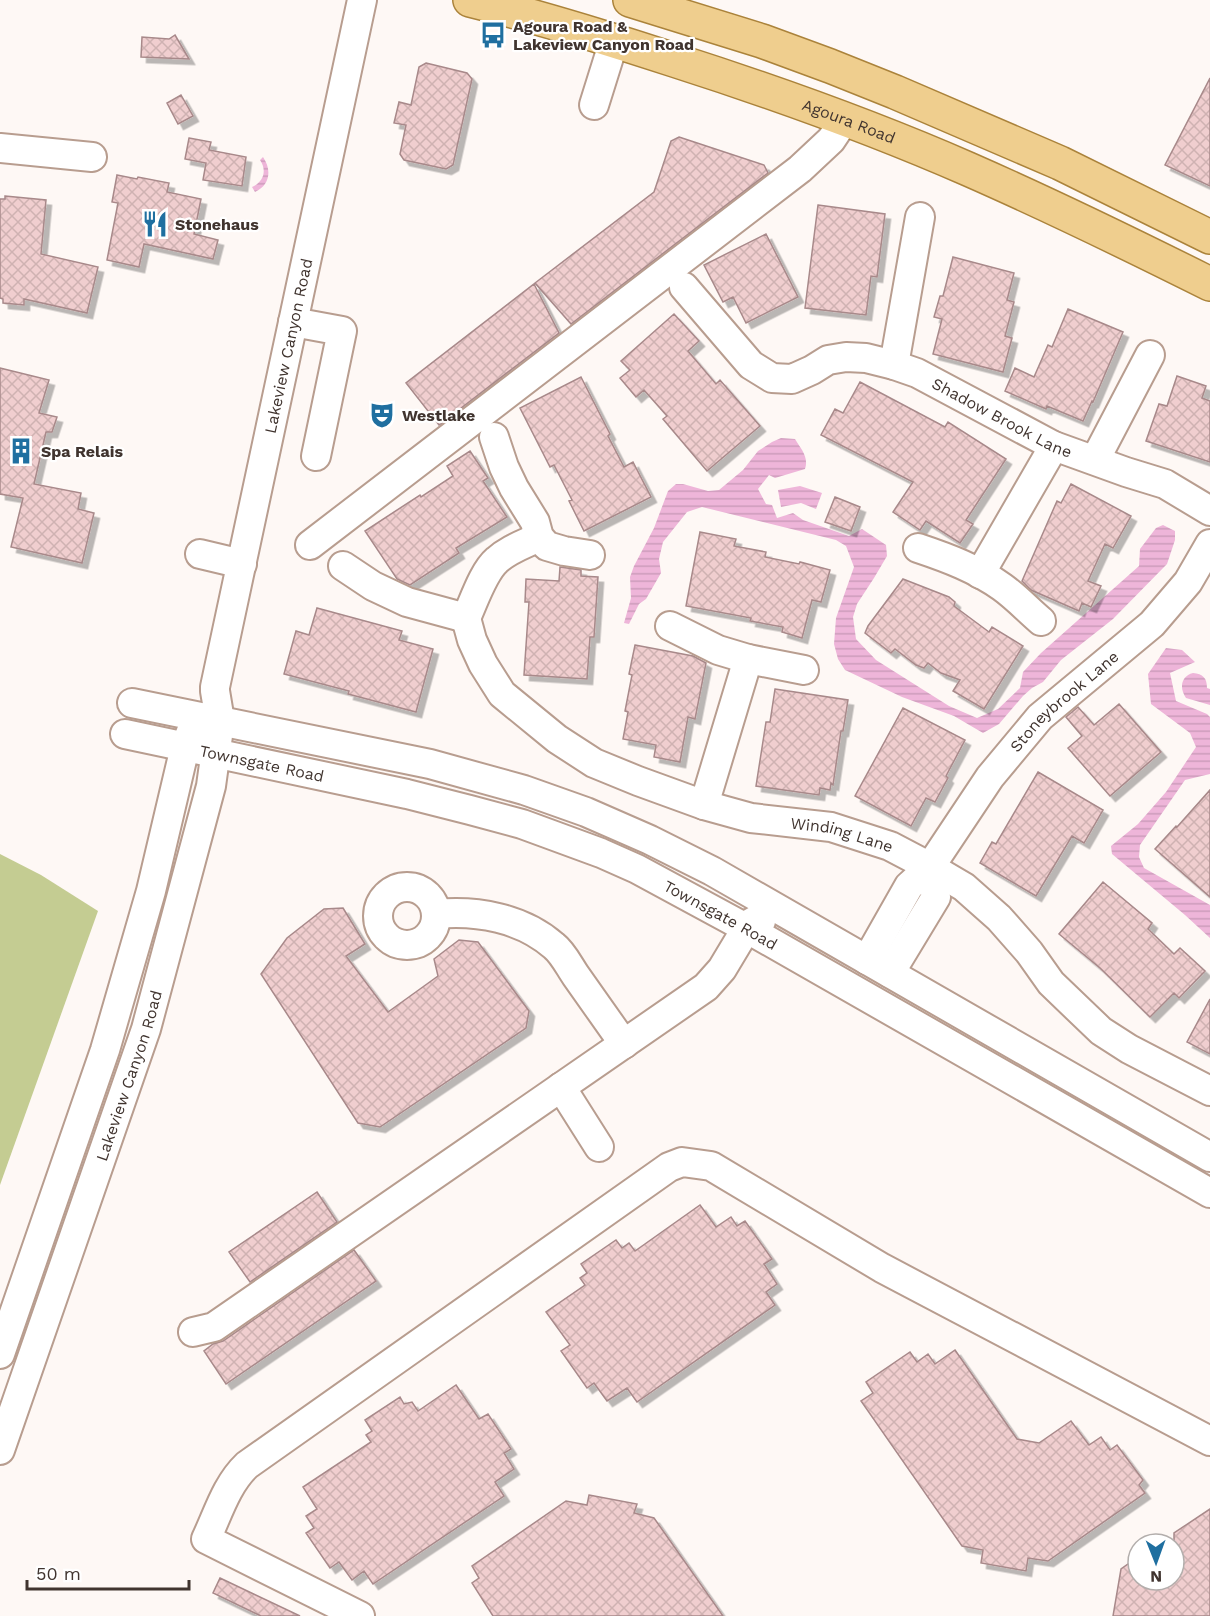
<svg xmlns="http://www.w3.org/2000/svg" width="1210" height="1616" font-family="'Work Sans',sans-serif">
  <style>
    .grass { fill: #c4cc92 }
    .water { fill: url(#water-rules) }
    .building { fill: url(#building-cross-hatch); stroke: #a8898a; stroke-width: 1.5; filter: url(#shadow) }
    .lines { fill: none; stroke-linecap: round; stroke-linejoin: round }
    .minor-casing { stroke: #b89d8f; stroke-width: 32 }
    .major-casing { stroke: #ab833b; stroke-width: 36 }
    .minor { stroke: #fff; stroke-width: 28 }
    .major { stroke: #efce8e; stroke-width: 33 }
    .labels { text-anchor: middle; stroke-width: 4.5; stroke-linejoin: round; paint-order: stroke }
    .poi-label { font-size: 16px; font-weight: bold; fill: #40342f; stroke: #fff; text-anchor: start }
    .street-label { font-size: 16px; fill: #40342f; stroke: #fff }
  </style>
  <defs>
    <pattern id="water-rules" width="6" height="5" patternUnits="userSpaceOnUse" patternTransform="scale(1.5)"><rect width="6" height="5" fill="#eeb5d9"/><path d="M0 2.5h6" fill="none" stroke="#cd9cbb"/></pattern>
    <pattern id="building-cross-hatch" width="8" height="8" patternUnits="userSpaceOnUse" patternTransform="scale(1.5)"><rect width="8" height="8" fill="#f0cecf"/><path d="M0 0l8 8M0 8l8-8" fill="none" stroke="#cfb2b2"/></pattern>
    <filter id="shadow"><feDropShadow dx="5.5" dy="5.5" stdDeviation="0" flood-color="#0004"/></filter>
  </defs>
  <rect width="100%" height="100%" fill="#fef8f5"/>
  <path class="grass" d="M0 854 41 875 98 911 0 1185Z"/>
  <path class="water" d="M263 157C272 170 270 185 255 192L252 187C264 182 267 170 260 160Z
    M781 438 795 439C801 449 809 457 805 469L775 478 769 475 758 489 766 504 772 505 777 518 793 513 803 520 849 536 862 529 886 545 887 556 874 578 857 604 853 617 856 639 876 660 949 706 977 718 998 709 1020 688 1023 672 1041 653 1139 566 1140 549 1156 528 1163 525 1175 531V540L1167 564 1113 619 1061 660 1043 682 1032 688 1023 696 999 724 983 733 954 716 902 697 845 670 838 659 834 644 836 618 854 567 846 546 836 540 702 507 687 512 663 542 659 559 661 573 646 599 639 604 629 624 624 623 631 598 630 577 634 566 654 528 668 491 676 484H683L708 491 719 490 743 470 758 451 772 442Z
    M800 486 822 493 816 509 801 503 781 507 778 490Z
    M1166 648 1182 650 1195 662 1170 673 1176 701 1207 714 1210 717V774L1185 780 1140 845 1139 857 1144 868 1210 905V938L1185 915 1112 854 1111 846 1138 824 1166 792 1196 747 1190 733 1151 704 1148 674Z
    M1193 673C1203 674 1207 678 1207 688L1210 689V705L1186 698C1179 688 1181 676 1193 673Z"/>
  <path class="building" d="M175 35 189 59 141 57 142 37 169 39Z
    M426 63 467 73 472 79 453 165 446 169 404 160 400 154 406 125 394 123 399 102 411 105 419 67Z
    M1210 78V186L1165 165Z
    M181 95 193 116 178 124 167 103Z
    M679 137 764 165 768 173 571 324 535 283 654 192 671 141Z
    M189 138 211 142 209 150 246 157 242 186 203 180 206 163 185 159Z
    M117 175 137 179 138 177 169 183 167 192 201 199 194 234 218 240 213 259 144 244 139 267 107 260 118 203 112 202Z
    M5 196 46 200 41 254 98 267 87 313 24 299V305L3 303V299L0 298V199H5Z
    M818 205 885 214 877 277 871 276 866 315 805 308Z
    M766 234 798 297 746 323 733 297 723 302 704 265Z
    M953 257 1014 273 1007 300 1014 302 1005 336 1012 338 1003 372 933 354 942 319 934 317 940 296H943Z
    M534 284 559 333 439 425 406 383Z
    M1068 309 1123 332 1093 402 1092 401 1083 421 1047 406 1046 409 1005 391 1015 368 1034 377 1048 345 1052 347Z
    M674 314 699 341 688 351 716 384 720 380 760 426 707 471 663 419 667 416 644 390 636 397 620 378 630 370 621 361Z
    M0 368 49 380 39 413 57 417 52 432H46L34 484 81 493 78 509 94 513 82 563 11 547 23 498 0 494Z
    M1177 376 1206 386 1202 398 1210 401V462L1146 441 1159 404 1167 406Z
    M581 377 610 434 608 436 624 467 633 462 651 497 584 531 569 501 572 500 554 465 550 467 520 408Z
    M860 382 945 427 948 422 1006 459 966 520 973 524 960 543 926 521 920 530 893 512 913 482 821 435 835 409 843 413Z
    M470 451 488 478 483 481 507 517 456 548 459 553 410 585 397 579 365 531 420 495 421 497 453 476 447 466Z
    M1071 484 1131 516 1113 548 1105 544 1088 581 1101 586 1091 607 1082 603 1079 611 1031 590 1022 581 1057 501 1061 503Z
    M835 497 860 507 851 531 825 522Z
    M700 532 736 539 734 546 766 552 765 557 799 564 800 562 830 570 821 602 812 600 802 638 782 632 783 627 750 621 751 618 686 606Z
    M560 567 581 570V576L598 577 594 637H590L587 679 524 675 529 602H525L526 579 559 581Z
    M903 579 949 597 955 602 954 606 989 632 992 627 1023 646 984 709 953 691 960 680 941 673 928 663 924 668 916 665 895 649 891 653 865 633 868 626Z
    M317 608 402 631 399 640 433 649 416 712 348 694 349 691 284 674 296 631 309 635Z
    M635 645 693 656 706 663 695 719 688 717 680 762 654 757 656 745 623 739 628 712 625 711 632 675 629 674Z
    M775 689 848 700 843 731H841L833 785 831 783 830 790 820 788 819 795 756 786 766 722H770Z
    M1119 704 1161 752 1110 796 1068 748 1082 736 1066 717 1078 707 1094 725Z
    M903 708 965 740 946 776 948 778 935 802 926 798 911 826 855 796Z
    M1038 772 1103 810 1084 843 1072 836 1036 896 980 863 992 842 996 844Z
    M1210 790V897L1155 849 1176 826 1177 827Z
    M1103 882 1152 923 1148 929 1174 954 1180 948 1205 971 1179 998 1174 993 1150 1017 1100 968 1059 934Z
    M343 908 365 944 346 956 388 1012 438 976 434 959 459 940 478 942 529 1011 526 1028 380 1127 358 1123 261 974 287 938 324 909Z
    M1210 999V1054L1187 1042Z
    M317 1192 337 1222 250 1282 229 1252Z
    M700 1205 716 1227 731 1217 737 1226 745 1221 772 1259 764 1264 777 1284 766 1292 775 1305 637 1402 627 1388 607 1401 594 1383 587 1388 561 1351 570 1345 546 1312 585 1285 580 1278 587 1273 581 1264 616 1240 622 1248 629 1243 635 1251Z
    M354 1250 376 1281 226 1384 204 1351 213 1344 223 1341Z
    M955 1350 1017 1439 1039 1443 1071 1421 1089 1445 1101 1437 1110 1450 1117 1445 1143 1480 1139 1485 1145 1493 1048 1561 1028 1558 1026 1571 981 1563 983 1550 962 1546 861 1401 873 1393 866 1382 910 1352 917 1362 928 1354 935 1364Z
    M456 1385 479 1419 488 1414 511 1449 504 1453 514 1469 495 1482 504 1496 373 1584 364 1571 352 1580 339 1562 330 1568 306 1533 314 1528 306 1516 317 1509 303 1487 371 1442 366 1435 372 1431 365 1420 400 1397 404 1404 412 1402 418 1411Z
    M589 1495 637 1504 634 1513 654 1518 723 1616H493L472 1583 479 1578 472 1566 566 1501 587 1505Z
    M1210 1509V1616H1113L1121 1569 1138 1557V1580H1174V1533Z
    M220 1578 300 1616H261L213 1593Z"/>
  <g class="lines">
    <g class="minor-casing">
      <g id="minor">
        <path d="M594 105 614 41"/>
        <path d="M0 148 92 157"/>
        <path id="s1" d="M684 287 751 365 772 378 792 379 812 370 828 360 846 357 866 358 894 365 917 373 1054 446 1126 472 1165 484 1210 511"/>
        <path d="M293 322 342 331 316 456"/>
        <path d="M894 365 920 217"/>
        <path d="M494 437 504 467 514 488 535 522 539 537 547 546 564 551 590 555"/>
        <path d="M1095 460 1150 355"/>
        <path d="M310 545 800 169 831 140 845 119"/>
        <path d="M918 548C948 558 977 569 1002 587 1016 597 1028 610 1041 621"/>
        <path d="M200 554 242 564"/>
        <path d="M343 566 373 586 407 602 466 618"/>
        <path d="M980 574 1054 446"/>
        <path id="s2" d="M466 618 472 640 483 664 502 694 557 739 594 763 638 781 704 805 751 818 831 827 890 846 930 867 964 887 999 918 1029 952 1051 983 1101 1031 1129 1049 1210 1091"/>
        <path d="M466 618C474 601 483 572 497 560 509 549 525 544 539 537"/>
        <path d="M670 626 718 650 748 659 804 670"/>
        <path d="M132 703 430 764 524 790 586 812 650 840 712 871 1210 1157"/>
        <path id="s3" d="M125 734 407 794 470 810 522 824 601 853 637 869 746 928 1210 1193"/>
        <path d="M704 805 748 659"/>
        <circle cx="407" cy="916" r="29"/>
        <path d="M436 914C477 910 522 918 554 946 563 953 569 966 576 976 592 999 608 1021 624 1044"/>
        <path id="s4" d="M867 960 909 886 930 867 990 777 1040 717 1152 624 1188 582 1210 544"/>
        <path d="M890 973 936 897 930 867"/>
        <path d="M561 1087 599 1147"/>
        <path d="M193 1332 214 1327 706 987 722 969 749 924 756 920 761 921"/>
        <path d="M0 1354 105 1050 151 891 185 747 192 729"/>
        <path id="s5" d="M0 1450 146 1029 211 786 220 721 215 691V687L362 0"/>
        <path d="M360 1616 206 1539C218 1514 226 1485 247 1465L669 1167 682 1162 711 1166 882 1268 1210 1441"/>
      </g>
    </g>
    <g class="major-casing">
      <g id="major">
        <path id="s6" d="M470 0C539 17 607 38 674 60 774 92 872 127 968 169 1050 205 1130 244 1210 284"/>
        <path d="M630 0 762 41 830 66 895 92 1060 163 1210 237"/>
      </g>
    </g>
    <use href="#minor" class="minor"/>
    <use href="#major" class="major"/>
  </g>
  <defs>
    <g id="bus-bare" transform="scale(2.07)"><path d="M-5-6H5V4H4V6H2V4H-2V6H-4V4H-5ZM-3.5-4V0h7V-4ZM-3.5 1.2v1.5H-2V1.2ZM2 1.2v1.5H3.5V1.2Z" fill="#1f6fa0" stroke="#fff" stroke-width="2.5" paint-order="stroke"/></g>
    <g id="restaurant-bare" transform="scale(2.07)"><path d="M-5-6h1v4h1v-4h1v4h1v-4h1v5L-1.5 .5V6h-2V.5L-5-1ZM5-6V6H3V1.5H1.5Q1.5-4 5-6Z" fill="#1f6fa0" stroke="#fff" stroke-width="2.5" paint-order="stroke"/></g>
    <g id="theatre-bare" transform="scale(2.07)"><path d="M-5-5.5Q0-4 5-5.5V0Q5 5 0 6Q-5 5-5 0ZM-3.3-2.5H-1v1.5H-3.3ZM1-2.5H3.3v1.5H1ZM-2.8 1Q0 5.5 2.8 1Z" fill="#1f6fa0" stroke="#fff" stroke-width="2.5" paint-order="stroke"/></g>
    <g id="building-bare" transform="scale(2.07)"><path d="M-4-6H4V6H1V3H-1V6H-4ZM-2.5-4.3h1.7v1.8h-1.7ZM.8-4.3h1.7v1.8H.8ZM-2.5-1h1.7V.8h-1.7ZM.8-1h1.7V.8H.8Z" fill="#1f6fa0" stroke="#fff" stroke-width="2.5" paint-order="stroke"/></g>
  </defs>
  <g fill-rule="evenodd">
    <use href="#bus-bare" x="493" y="35"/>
    <use href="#restaurant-bare" x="155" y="224"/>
    <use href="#theatre-bare" x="382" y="415"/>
    <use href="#building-bare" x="21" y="451"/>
  </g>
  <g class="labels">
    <g class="poi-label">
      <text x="513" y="32">Agoura Road &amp;<tspan x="513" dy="18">Lakeview Canyon Road</tspan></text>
      <text x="175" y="230">Stonehaus</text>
      <text x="402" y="421">Westlake</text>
      <text x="41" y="457">Spa Relais</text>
    </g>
    <g class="street-label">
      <text dy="6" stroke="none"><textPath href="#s6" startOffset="398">Agoura Road</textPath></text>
      <text dy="6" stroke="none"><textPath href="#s5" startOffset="1146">Lakeview Canyon Road</textPath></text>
      <text dy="6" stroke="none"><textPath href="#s1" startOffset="376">Shadow Brook Lane</textPath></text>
      <text dy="6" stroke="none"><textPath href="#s4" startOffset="328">Stoneybrook Lane</textPath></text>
      <text dy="6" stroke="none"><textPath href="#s3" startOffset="140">Townsgate Road</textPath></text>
      <text dy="6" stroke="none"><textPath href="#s2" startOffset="459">Winding Lane</textPath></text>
      <text dy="6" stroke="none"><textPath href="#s3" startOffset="626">Townsgate Road</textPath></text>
      <text dy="6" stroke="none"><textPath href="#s5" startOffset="396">Lakeview Canyon Road</textPath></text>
    </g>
  </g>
  <g transform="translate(1156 1562) rotate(179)"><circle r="28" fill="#ffffff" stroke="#b3aeac" stroke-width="1.5"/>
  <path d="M0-4.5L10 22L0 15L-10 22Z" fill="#1f6fa0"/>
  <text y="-9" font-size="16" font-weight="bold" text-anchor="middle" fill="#40342f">N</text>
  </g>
  <path d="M27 1580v9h162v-9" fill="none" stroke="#40342f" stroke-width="3"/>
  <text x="36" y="1580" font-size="18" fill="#40342f" stroke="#ffffff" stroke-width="4.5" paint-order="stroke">50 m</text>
</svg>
